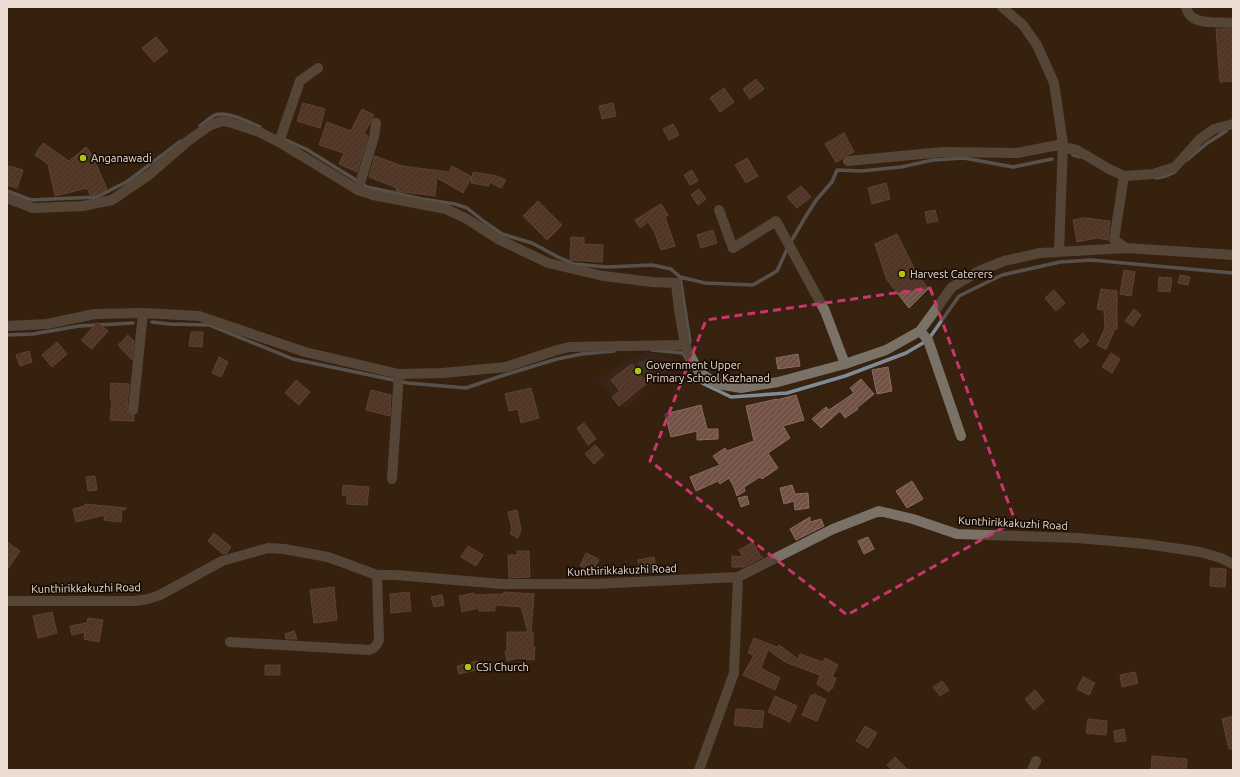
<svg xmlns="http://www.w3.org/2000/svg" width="1240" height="777" font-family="Ubuntu,sans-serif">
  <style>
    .education { fill: #3c282a }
    .grass { fill: url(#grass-tufts) }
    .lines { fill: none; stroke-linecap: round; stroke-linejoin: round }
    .stream { stroke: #7d8c97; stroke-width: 3.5 }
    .building { fill: url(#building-hatch); stroke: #8c6b61 }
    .minor { stroke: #7a7266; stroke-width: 10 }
    .marked { fill: none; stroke: #c8366d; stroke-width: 3; stroke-dasharray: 8 5; stroke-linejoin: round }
    .poi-dot { fill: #acc612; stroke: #170d06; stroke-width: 1.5 }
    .labels { text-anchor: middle; stroke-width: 3.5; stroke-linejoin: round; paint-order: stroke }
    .poi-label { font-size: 11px; fill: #ecddd2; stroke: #170d06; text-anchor: start }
    .street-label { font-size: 11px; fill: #ecddd2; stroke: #170d06 }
  </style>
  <defs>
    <pattern id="grass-tufts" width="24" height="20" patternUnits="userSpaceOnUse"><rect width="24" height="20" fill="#454a35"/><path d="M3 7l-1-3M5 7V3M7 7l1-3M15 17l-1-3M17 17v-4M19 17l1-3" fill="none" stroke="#606451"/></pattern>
    <pattern id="building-hatch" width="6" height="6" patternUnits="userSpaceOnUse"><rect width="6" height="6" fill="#725147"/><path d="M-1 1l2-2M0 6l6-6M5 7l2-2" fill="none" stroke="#866a61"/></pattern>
  </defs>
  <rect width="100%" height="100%" fill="#37210f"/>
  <path class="education" d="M648 351 676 361 626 408 597 381 626 361Z"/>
  <path class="grass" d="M650 358 661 364 646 378 636 363Z"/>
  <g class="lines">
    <path class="stream" d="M200 126C204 123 209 119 213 116 225 109 248 122 260 127
      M281 138 306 149 367 187 422 199 455 204 467 208 486 223 502 234 532 243 558 257 574 264 607 267 652 265 671 269 680 277 690 342 683 353 689 363
      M1073 155 1080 157
      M1187 160 1206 144 1226 131
      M1156 178 1166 176 1175 172
      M7 191 31 200 97 197 128 181 181 141
      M680 277 705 283 753 285 777 271 790 243 806 216 817 199 832 182 837 170 861 171 901 167 933 160 964 158 1013 167 1052 159
      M152 322 170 324 209 325 293 359 408 383 466 388 498 377 557 359 582 354 614 351
      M7 335 33 334 79 326 133 323
      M652 350 683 353
      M696 374 702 383 731 397 787 393 845 376 906 353 928 340 959 296 1002 275 1060 262 1091 260 1233 273"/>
  </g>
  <path class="building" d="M1216 29H1233V81L1220 82Z
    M156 37 168 51 154 62 142 48Z
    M756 79 764 89 750 99 743 89Z
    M724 88 734 102 720 112 710 98Z
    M303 103 325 109 320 128 297 121Z
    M613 103 616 116 602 119 599 106Z
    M362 109 374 115 364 134 368 136 357 172 339 164 344 153 319 145 327 122 351 131Z
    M673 124 679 135 669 140 663 129Z
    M844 133 854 152 845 156 842 159 836 162 825 144Z
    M43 143 69 161 86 147 95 158 94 159 107 189 91 197 87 188 55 196 48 164 35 155Z
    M375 156 402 166 449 172 452 166 472 177 463 193 437 178 435 196 396 191 397 188 369 177Z
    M747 158 758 176 746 183 735 165Z
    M9 166 23 170 17 188 7 185V172Z
    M692 170 698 181 690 185 684 175Z
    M473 172 497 176 506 180 501 188 489 182V186L471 183Z
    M886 183 890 199 872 204 868 188Z
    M801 186 811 197 797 208 787 197Z
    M699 189 706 199 698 205 691 195Z
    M538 201 562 225 547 240 523 216Z
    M661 204 668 215 665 217 675 246 661 250 655 233 648 222 640 228 635 220Z
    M935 210 938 221 927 223 925 212Z
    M1085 218 1110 221 1108 240 1097 238 1077 242 1073 220Z
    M713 230 717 243 701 248 697 235Z
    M897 234 914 268 928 289 909 308 887 280 875 244Z
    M571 237 584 238V244L603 245 602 262 570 260Z
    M1124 270 1135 272 1131 296 1120 294Z
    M1180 275 1190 277 1188 285 1178 283Z
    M1159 277 1172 278 1170 292 1158 291Z
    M1101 289 1117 291V329H1115L1106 349 1097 345 1105 328 1104 310 1097 309Z
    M1054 290 1065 303 1056 311 1045 298Z
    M1134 309 1141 315 1133 326 1125 321Z
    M98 322 108 331 92 349 81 340Z
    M191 332H203L202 347 189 346Z
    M1083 333 1089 341 1080 348 1074 341Z
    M128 335 134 341 132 360 118 345Z
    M57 342 67 354 52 367 42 355Z
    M29 351 32 362 20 366 16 355Z
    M1111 353 1120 359 1112 373 1102 367Z
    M798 354 800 366 778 369 776 358Z
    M219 357 228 362 221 377 212 373Z
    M632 364 647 383 619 406 612 397 620 391 611 380Z
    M888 367 892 391 877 394 872 370Z
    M861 379 874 394 857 408 858 409 845 418 840 411 821 428 812 419 826 407 829 410 854 393 850 388Z
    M296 380 310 392 299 405 285 393Z
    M111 383 129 384 127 410 129 415 134 416V421L110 420 112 399H110Z
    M531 388 539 418 521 423 518 409 509 411 505 394Z
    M371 390 391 395 390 416 366 410Z
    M796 395 804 420 783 426 790 438 768 453 778 468 762 479 760 477 744 487 745 491 737 496 734 487 729 478 720 484 718 481 696 491 690 477 720 465 713 456 725 448 727 451 754 441 746 406 777 399V400Z
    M701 405 707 429H718V439L697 440V431L671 437 665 414Z
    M584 423 596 439 588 445 577 428Z
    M595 445 604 455 594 464 585 454Z
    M95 476 97 490 88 491 86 477Z
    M912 481 923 499 907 508 896 491Z
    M343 485 369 487 367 505 347 504V495H342Z
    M792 485 795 494 808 493 809 508 795 510 794 501 784 504 780 488Z
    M747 496 749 504 741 507 738 498Z
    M85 504 126 508V509L122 510 121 522 104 520 105 515 76 522 73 509 85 506Z
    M517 510 521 530 518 538 510 534 512 529 508 512Z
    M810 517V522L821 519 824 526 796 540 790 529Z
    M214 533 231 547 227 553 223 554 208 541Z
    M868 537 874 549 864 554 858 541Z
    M7 542 20 551 7 570Z
    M753 542 761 557H763L744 567H732V556L743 557 739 550Z
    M468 546 483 555 476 566 461 557Z
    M517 551H529L530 577 509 578 508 555H517Z
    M586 553 599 559 593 571 580 566Z
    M654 557 657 571 641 575 638 560Z
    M1211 568 1226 569 1225 587 1210 586Z
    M334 587 337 620 314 623 310 590Z
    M409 592 411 611 391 613 390 594Z
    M504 592 534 594 531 632H533V647H535L534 660 518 658 507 661 505 651H507V632H528L521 607 495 605V611H479V608L462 612 459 596 474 593V595L503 594Z
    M442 595 444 605 434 607 431 597Z
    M52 612 57 633 38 638 33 616Z
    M88 618 103 620 99 642 84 639 85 632 72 635 70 626 87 623Z
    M294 631 297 639H286L285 634Z
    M754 638 777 647 779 645 798 659 800 654 823 662 825 658 838 665 832 677 836 678 832 689 831 688 829 692 817 684 820 675 785 662 768 650 761 668 780 678 775 690 743 675 754 655 748 653Z
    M477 661 480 669 459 674 457 666Z
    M265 665H280V675H265Z
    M1135 672 1138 683 1122 687 1120 675Z
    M1083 677 1095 683 1089 695 1077 689Z
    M942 681 949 690 940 696 933 687Z
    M1035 690 1044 701 1034 710 1025 699Z
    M814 694 826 700 817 721 802 715 811 695 813 696Z
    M775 696 797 706 790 722 768 712Z
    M736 709 764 711 762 728 734 725Z
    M1233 716V749H1229L1222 719Z
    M1088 719 1107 721 1106 735 1086 733Z
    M865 726 877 733 868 748 856 741Z
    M1124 729 1126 741 1115 742 1114 731Z
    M1152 756 1187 759 1186 770H1151Z
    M895 757 908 770H893L887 765Z"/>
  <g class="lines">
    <path class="minor" d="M1002 7 1023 25 1037 45 1054 83 1063 144 1059 252
      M1186 7C1190 27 1218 21 1233 23
      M279 142 300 81 318 68
      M1063 147 1077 150 1109 169 1124 176 1153 174 1175 167 1200 139 1214 129 1233 124
      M848 161 943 152 1017 153 1063 144
      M1124 176 1114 240 1126 248
      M358 190 374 137 376 123
      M7 198 33 208 83 206 112 200 150 174 188 141 206 128 211 125 222 121 229 122 259 132 279 142 358 190 373 195 446 209 467 219 498 239 548 263 603 276 652 282 676 283 679 310 685 345 699 372 717 384 741 388 778 382 845 364 886 350 920 331 952 287 979 271 1004 261 1040 253 1126 248 1233 255
      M719 210 733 248 776 221 825 311 845 364
      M7 326 47 324 95 314 143 313 199 316 305 352 399 374 443 373 506 367 557 350 570 347 685 345
      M920 331 928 340 961 436
      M133 410 143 313
      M392 479 399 374
      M7 601H135L148 599 160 595 222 561 268 548 284 549 328 557 377 575H395L502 584H594L738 577 833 529 879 511 913 519 957 534 1078 538 1146 544 1200 552 1221 558 1233 564
      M230 642 369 650C374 649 377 645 379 640L377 575
      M699 770 734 673 738 577
      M1032 770 1036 761"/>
  </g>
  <path d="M0 0H1240V777H0ZM930 288 1015 521 847 615 650 461 706 320Z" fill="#37210f" fill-opacity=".55" fill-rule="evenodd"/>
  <path class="marked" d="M930 288 1015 521 847 615 650 461 706 320Z"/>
  <g class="poi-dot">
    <circle cx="83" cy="158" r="4"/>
    <circle cx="902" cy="274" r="4"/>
    <circle cx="638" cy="371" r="4"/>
    <circle cx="468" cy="667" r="4"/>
  </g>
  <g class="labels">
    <g class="poi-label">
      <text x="91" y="162">Anganawadi</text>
      <text x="910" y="278">Harvest Caterers</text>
      <text x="646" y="369">Government Upper<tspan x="646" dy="13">Primary School Kazhanad</tspan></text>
      <text x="476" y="671">CSI Church</text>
    </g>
    <g class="street-label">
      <text transform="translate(1013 523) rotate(3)" y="4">Kunthirikkakuzhi Road</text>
      <text transform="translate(622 570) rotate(-2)" y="4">Kunthirikkakuzhi Road</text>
      <text transform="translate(86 588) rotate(-1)" y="4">Kunthirikkakuzhi Road</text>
    </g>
  </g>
  <rect width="1240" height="777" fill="none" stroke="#ecddd2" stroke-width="16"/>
</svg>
